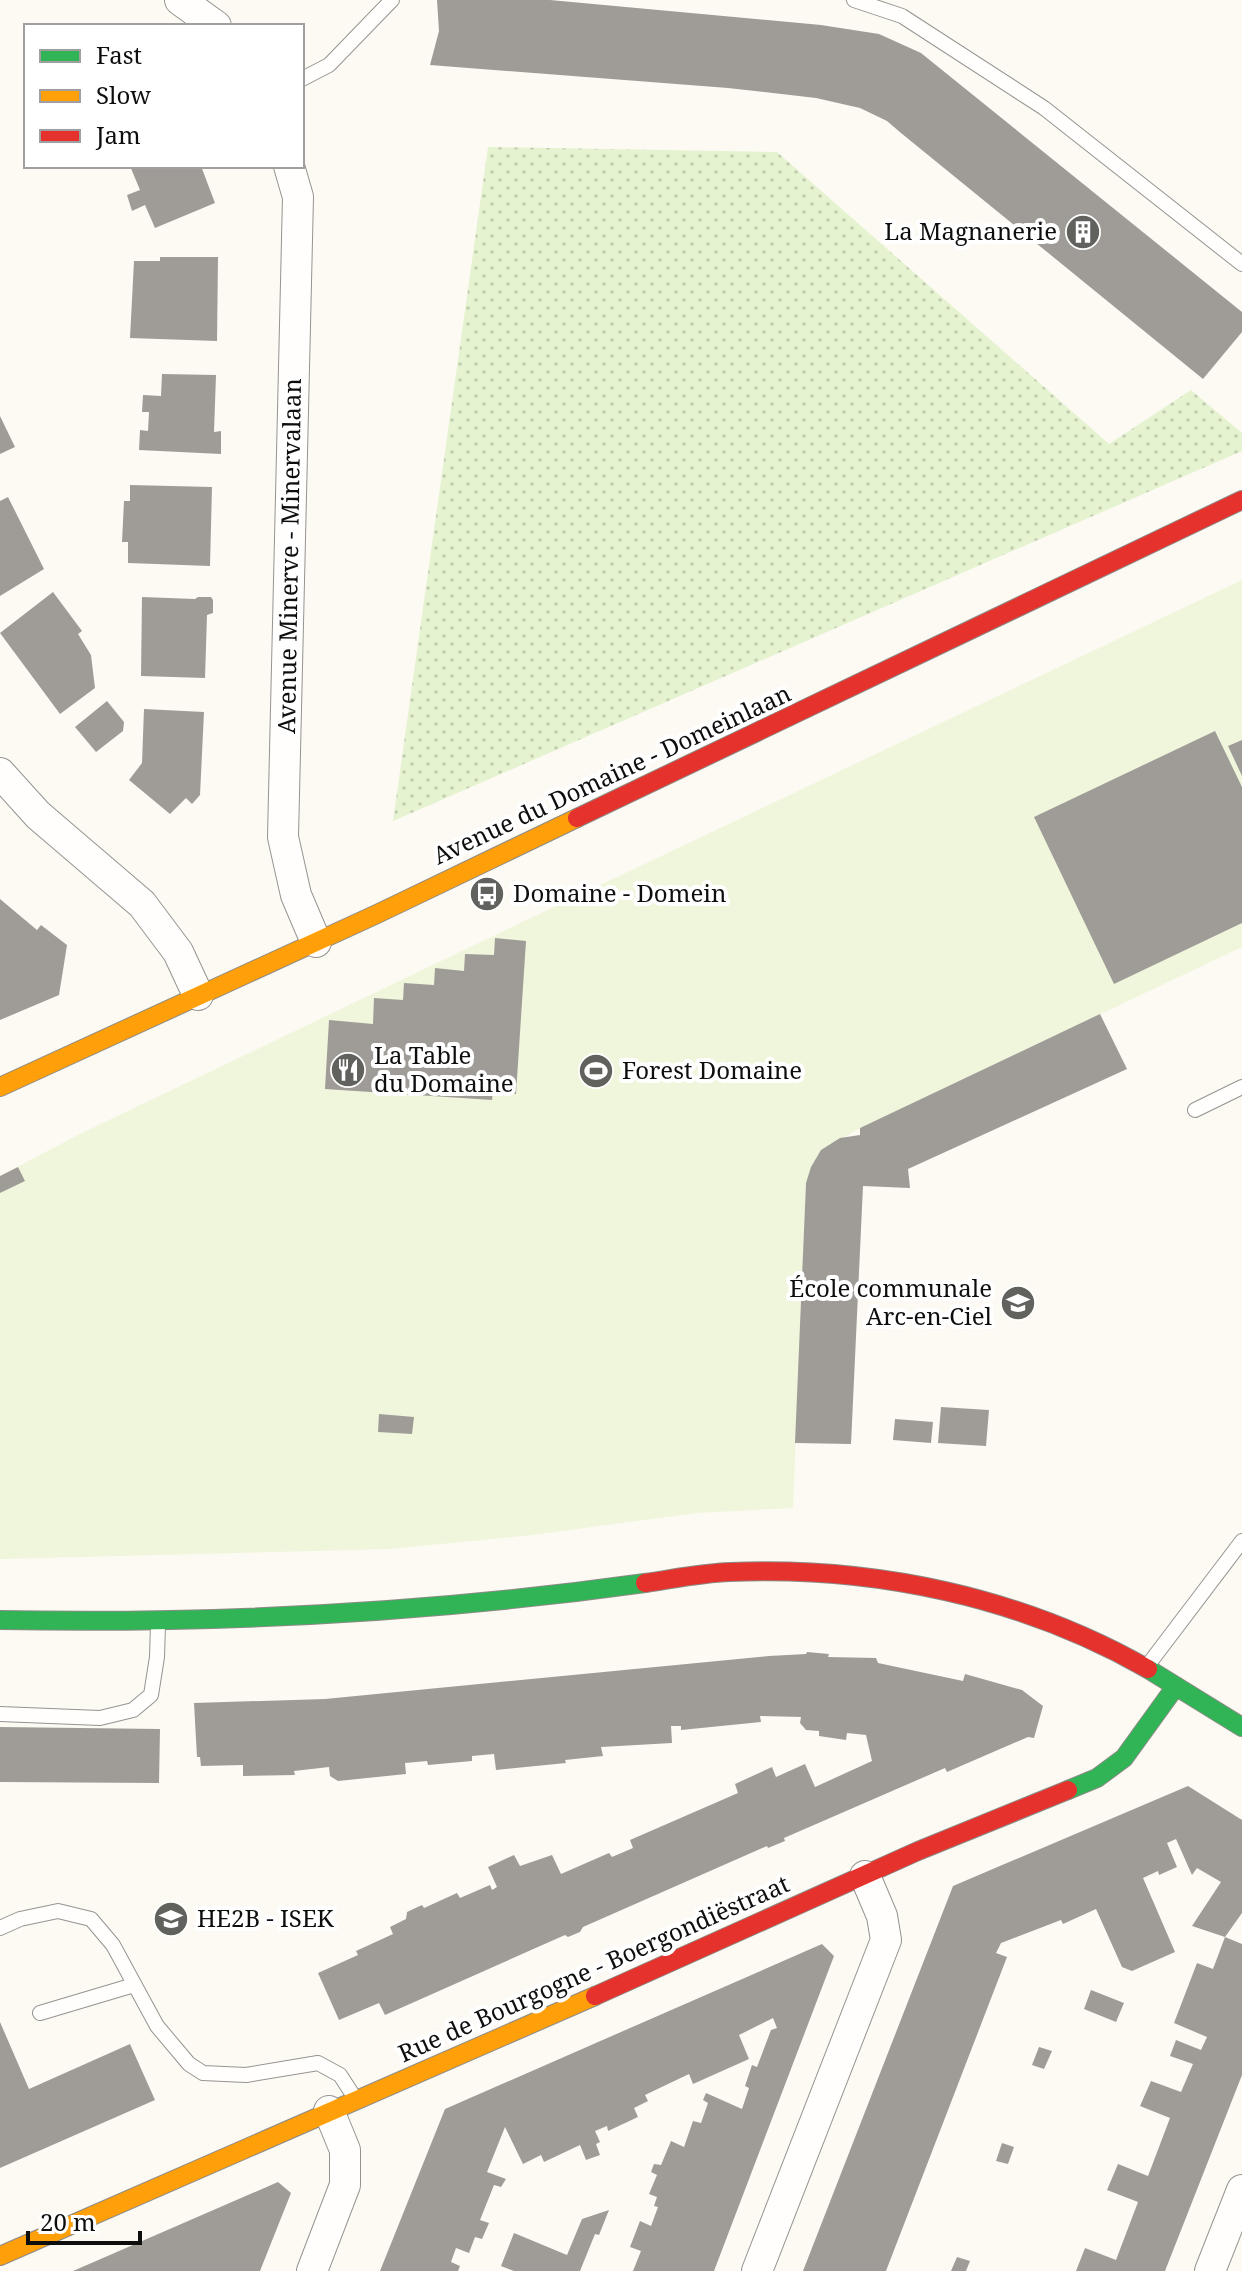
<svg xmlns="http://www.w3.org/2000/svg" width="1242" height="2271" font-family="'Noto Serif',serif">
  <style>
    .green { fill: url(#green-dots) }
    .pitch { fill: #eff6db }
    .building { fill: #9f9c98 }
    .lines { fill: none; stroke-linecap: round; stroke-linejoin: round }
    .lane-casing { stroke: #959491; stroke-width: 16 }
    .street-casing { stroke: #959491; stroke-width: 32 }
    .fast-casing { stroke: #8c8b87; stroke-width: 20 }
    .slow-casing { stroke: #8c8b87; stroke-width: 20 }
    .jam-casing { stroke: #8c8b87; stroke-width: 20 }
    .lane { stroke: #fffefd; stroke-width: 14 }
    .street { stroke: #fffefd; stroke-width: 30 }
    .fast { stroke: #30b455; stroke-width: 18 }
    .slow { stroke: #ff9f0a; stroke-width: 18 }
    .jam { stroke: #e5322d; stroke-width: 18 }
    .labels { text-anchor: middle; stroke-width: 8; stroke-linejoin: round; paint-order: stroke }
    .poi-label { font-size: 24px; fill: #0e0e0e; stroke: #fff; text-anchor: start }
    .street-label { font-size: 24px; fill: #0e0e0e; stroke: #fff }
  </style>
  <defs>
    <pattern id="green-dots" width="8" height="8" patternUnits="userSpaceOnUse" patternTransform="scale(2)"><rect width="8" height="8" fill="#e5f3d0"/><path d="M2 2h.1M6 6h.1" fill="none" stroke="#c3cfb1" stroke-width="1.8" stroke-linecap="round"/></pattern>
  </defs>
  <rect width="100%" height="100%" fill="#fcfaf2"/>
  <path class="green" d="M488 147 777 152 1109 444 1191 390 1242 433V451L393 821Z"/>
  <path class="pitch" d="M1242 580V947L860 1128 821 1150 806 1184 793 1508 696 1513 532 1535 389 1549 0 1559V1176L80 1134 512 927Z"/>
  <path class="building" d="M437 0H550L821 25 879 34 921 53 1242 312V332L1203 379 901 133 887 121 860 108 816 98 728 88 430 65 439 31Z
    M130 166H201L215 203 155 228 145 205 132 211 127 195 140 190Z
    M160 257H218L217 341 130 338 134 261H160Z
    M162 374 216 375 214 432 221 431V454L139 450 140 430 148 431 149 412H142L143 395 161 396Z
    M0 416 15 447 0 454Z
    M130 485 212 487 210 566 128 563V542H122L124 501H130Z
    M8 497 44 569 0 596V501Z
    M53 592 82 631 78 634 91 655 95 688 60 714 0 633Z
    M142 597 195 599 198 597H211L213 600V613L207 615 205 678 141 676Z
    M107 701 124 722 123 731 96 752 75 727Z
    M144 709 204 712 200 795 192 804 186 798 170 814 129 780 142 763Z
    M1215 731 1242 787V923L1114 984 1034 817Z
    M1242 740V776L1228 746Z
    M0 899 37 930 41 925 67 945 59 995 0 1020Z
    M495 938 526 941 516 1094 493 1092 492 1100 325 1089 329 1020 373 1024 374 998 403 1000 404 983 434 985 435 968 464 971 465 954 494 955Z
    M1100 1014 1127 1069 908 1169 910 1188 863 1186 851 1444 795 1443 806 1183 811 1167 821 1150 840 1138 860 1135V1128Z
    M18 1167 25 1181 0 1193V1176Z
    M941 1407 989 1410 986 1446 938 1443Z
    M379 1414 414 1417 412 1434 378 1432Z
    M895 1419 933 1422 931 1443 893 1440Z
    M807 1652 829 1654 828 1657 876 1658 878 1663 963 1681 965 1674 1022 1690 1043 1706 1034 1738 1028 1737 947 1772 945 1768 784 1838 785 1841 768 1848 767 1846 583 1927 580 1932 568 1937 565 1935 385 2015 379 2003 339 2020 318 1973 358 1955 356 1951 393 1934 390 1927 406 1919 407 1912 422 1905 424 1908 457 1893 460 1898 490 1885 492 1890 497 1887 488 1867 514 1855 520 1866 552 1855 561 1874 609 1853 612 1857 633 1848 630 1840 738 1793 735 1784 772 1767 776 1777 805 1764 815 1787 872 1761 866 1735 847 1733 846 1740 819 1736V1731L806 1730 800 1723 801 1717 760 1716 761 1722 681 1730V1726H671L672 1743 601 1747 603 1756 565 1760 566 1763 496 1770 494 1754 472 1756V1761L428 1765 427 1761 405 1763 406 1774 338 1781 330 1776 329 1767 294 1771 295 1775 243 1776V1765L201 1766 200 1757H197L194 1703 325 1699 769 1656 806 1654Z
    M0 1727 160 1729 159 1783 0 1782Z
    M1188 1786 1242 1820V1913L1225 1937 1192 1926 1221 1882 1197 1868 1192 1875 1176 1839 1167 1843 1177 1867 1159 1875 1158 1871 1143 1878 1175 1952 1132 1971 1122 1967 1096 1909 1063 1924 1061 1920 1001 1943 996 1953 1007 1957 886 2271H803L953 1886Z
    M1225 1937 1242 1944V2075L1165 2271H1076L1085 2248 1116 2260 1138 2202 1107 2190 1118 2164 1148 2176 1170 2118 1140 2106 1151 2081 1181 2092 1193 2064 1170 2056 1176 2040 1201 2050 1207 2037 1174 2023 1197 1963 1213 1969Z
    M822 1944 834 1956 714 2271H633L641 2251 630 2247 640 2221 651 2226 658 2207 654 2206 657 2197 649 2194 657 2175 651 2172 654 2164 661 2165 671 2141 684 2147 693 2121 701 2123 708 2103 703 2100 706 2093 742 2109 749 2088 745 2086 752 2065 757 2067 771 2030 777 2028 773 2018 739 2035 749 2059 693 2084 689 2074 645 2095 648 2101 634 2108 638 2117 608 2131 607 2126 595 2131 600 2142 596 2144 600 2155 586 2160 580 2145 544 2162 541 2155 523 2164 505 2127 487 2172 506 2179 501 2187 494 2185 480 2220 489 2223 482 2239 475 2237 469 2253 456 2248 451 2262 460 2266 458 2271H380L445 2109Z
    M1091 1990 1124 2003 1116 2022 1084 2009Z
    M0 2022 29 2089 130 2044 155 2100 0 2168Z
    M1039 2047 1052 2051 1044 2069 1032 2065Z
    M1002 2143 1014 2147 1008 2164 996 2161Z
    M278 2182 291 2193 260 2271H73Z
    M609 2210 599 2235 595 2234 580 2271H514L501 2266 514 2233 567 2255 582 2219Z
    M957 2257 970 2261 966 2271H951Z"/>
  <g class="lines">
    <g class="lane-casing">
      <path id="lane" d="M854 0 902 16 1044 108 1242 264
        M302 79 329 65 392 0
        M1195 1110 1242 1087
        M1148 1665 1242 1541
        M0 1714 100 1718 133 1710 151 1695 157 1657 158 1624
        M0 1928 20 1919 58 1911 91 1919 113 1945 157 2026 189 2064 203 2073 246 2075 318 2063 340 2075 353 2095
        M40 2013 134 1985"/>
    </g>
    <g class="street-casing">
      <path id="street" d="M180 0 216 26
        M289 166 298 197 283 837 296 895 316 942
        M0 773 38 815 142 904 178 952 198 995
        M312 2271 345 2185V2150L329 2111
        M757 2271 886 1940 882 1916 865 1876
        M1210 2271 1242 2190"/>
    </g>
    <g class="fast-casing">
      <path id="fast" d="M0 1620C216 1624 430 1613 645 1583
        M1148 1669 1242 1727
        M1068 1790 1097 1778 1124 1758 1176 1686"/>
    </g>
    <g class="slow-casing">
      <path id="slow" d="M0 1087 377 914 577 818
        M0 2256 595 1996"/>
    </g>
    <g class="jam-casing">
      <path id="jam" d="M577 818 1242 500
        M645 1583C673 1579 701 1573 730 1572 875 1566 1022 1597 1148 1669
        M595 1996 918 1851 1068 1790"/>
    </g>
    <use href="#lane" class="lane"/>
    <use href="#street" class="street"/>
    <use href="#fast" class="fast"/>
    <use href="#slow" class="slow"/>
    <use href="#jam" class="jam"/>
  </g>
  <defs>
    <g id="building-disc" transform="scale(1.8)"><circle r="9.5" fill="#61615e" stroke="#fff"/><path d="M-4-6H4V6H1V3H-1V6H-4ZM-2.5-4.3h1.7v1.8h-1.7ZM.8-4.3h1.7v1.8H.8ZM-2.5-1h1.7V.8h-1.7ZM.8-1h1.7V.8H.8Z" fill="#fff"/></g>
    <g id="bus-disc" transform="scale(1.8)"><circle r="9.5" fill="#61615e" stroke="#fff"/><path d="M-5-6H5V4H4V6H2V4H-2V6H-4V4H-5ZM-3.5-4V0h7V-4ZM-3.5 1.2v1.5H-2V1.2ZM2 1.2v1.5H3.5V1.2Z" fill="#fff"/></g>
    <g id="restaurant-disc" transform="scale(1.8)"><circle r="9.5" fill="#61615e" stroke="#fff"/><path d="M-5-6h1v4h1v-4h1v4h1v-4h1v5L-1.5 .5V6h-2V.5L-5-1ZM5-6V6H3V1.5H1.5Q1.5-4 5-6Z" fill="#fff"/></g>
    <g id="stadium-disc" transform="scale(1.8)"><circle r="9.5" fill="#61615e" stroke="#fff"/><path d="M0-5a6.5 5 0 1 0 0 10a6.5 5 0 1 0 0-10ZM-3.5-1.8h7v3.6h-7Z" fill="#fff"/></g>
    <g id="school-disc" transform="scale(1.8)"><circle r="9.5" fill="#61615e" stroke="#fff"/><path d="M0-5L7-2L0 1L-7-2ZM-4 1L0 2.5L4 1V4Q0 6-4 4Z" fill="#fff"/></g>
    <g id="university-disc" transform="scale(1.8)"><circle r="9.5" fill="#61615e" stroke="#fff"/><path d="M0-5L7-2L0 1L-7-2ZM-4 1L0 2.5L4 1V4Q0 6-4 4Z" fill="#fff"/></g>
  </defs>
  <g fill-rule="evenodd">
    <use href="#building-disc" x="1083" y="232"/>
    <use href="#bus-disc" x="487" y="894"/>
    <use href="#restaurant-disc" x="348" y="1070"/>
    <use href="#stadium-disc" x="596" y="1071"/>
    <use href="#school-disc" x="1018" y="1303"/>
    <use href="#university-disc" x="171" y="1919"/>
  </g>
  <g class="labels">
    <g class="poi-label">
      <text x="1057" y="240" text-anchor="end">La Magnanerie</text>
      <text x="513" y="902">Domaine - Domein</text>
      <text x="374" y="1064">La Table<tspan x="374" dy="28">du Domaine</tspan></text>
      <text x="622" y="1079">Forest Domaine</text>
      <text x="992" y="1297" text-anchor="end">École communale<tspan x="992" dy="28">Arc-en-Ciel</tspan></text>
      <text x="197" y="1927">HE2B - ISEK</text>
    </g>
    <g class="street-label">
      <text transform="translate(290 556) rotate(-89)" y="8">Avenue Minerve - Minervalaan</text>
      <text transform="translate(612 775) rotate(-25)" y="8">Avenue du Domaine - Domeinlaan</text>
      <text transform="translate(594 1969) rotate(-24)" y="8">Rue de Bourgogne - Boergondiëstraat</text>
    </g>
  </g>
  <rect x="24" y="24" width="280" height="144" fill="#ffffff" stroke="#9f9f9f" stroke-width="2"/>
  <rect x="40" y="50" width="40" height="12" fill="#30b455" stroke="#9f9f9f" stroke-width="2"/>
  <text x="96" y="64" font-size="24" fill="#0e0e0e">Fast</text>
  <rect x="40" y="90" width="40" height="12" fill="#ff9f0a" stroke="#9f9f9f" stroke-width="2"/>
  <text x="96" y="104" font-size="24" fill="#0e0e0e">Slow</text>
  <rect x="40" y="130" width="40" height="12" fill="#e5322d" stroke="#9f9f9f" stroke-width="2"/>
  <text x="96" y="144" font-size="24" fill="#0e0e0e">Jam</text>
  <path d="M28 2231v12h112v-12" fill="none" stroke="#0e0e0e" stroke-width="4"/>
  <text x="40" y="2231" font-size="24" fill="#0e0e0e" stroke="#ffffff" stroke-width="6" paint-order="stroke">20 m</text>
</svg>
